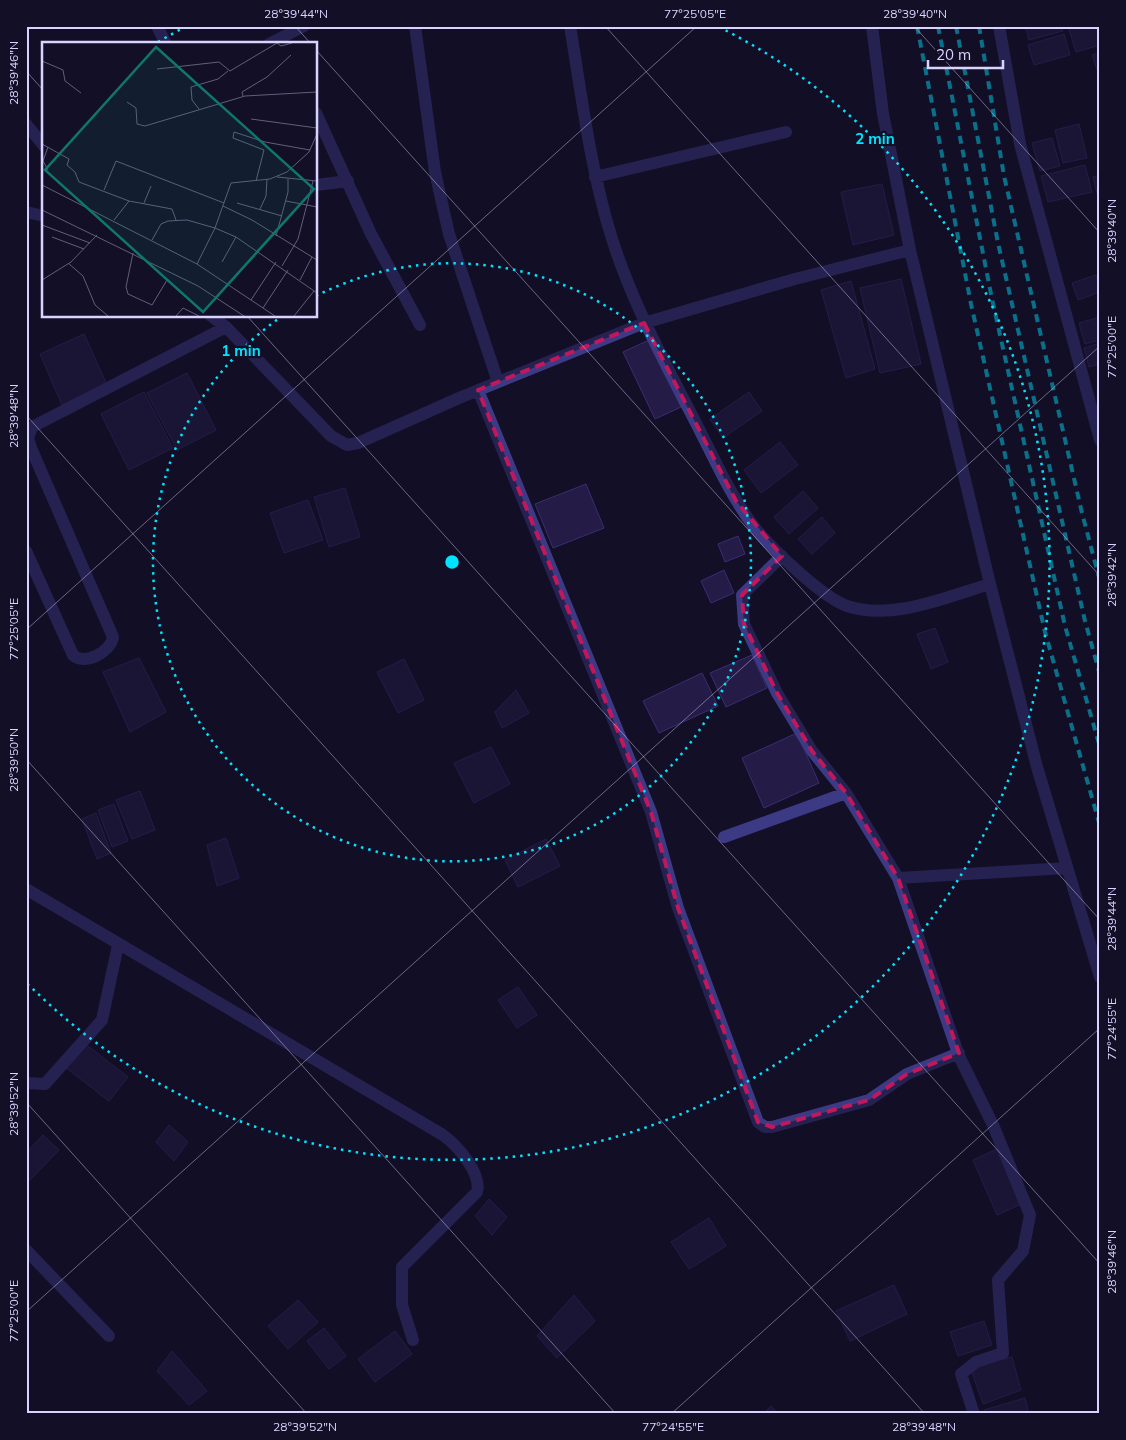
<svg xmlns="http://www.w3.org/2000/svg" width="1126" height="1440" font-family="Mulish,sans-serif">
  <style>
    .building { fill: #241b47; stroke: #3b2d73 }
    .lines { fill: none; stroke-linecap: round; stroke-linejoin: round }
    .minor { stroke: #3d3a85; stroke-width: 12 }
    .rail { stroke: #00e5ff; stroke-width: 4; stroke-dasharray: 8 6; stroke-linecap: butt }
    .marked { fill: none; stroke: #c2185b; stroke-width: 4; stroke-dasharray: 10 6; stroke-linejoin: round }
    .ticks { fill: none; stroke: #d9d4ff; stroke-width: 1; stroke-opacity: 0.45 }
    .ring { fill: none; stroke: #00e5ff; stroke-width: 2.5; stroke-dasharray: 2.5 5 }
    .inset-road { fill: none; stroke: #625e7d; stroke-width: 1 }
    .view { fill: #0f766e; fill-opacity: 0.15; stroke: #0f766e; stroke-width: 2.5 }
    .inset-edge { fill: none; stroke: #d9d4ff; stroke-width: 2.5 }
    .centre { fill: #00e5ff; stroke: #130f26; stroke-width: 2.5 }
    .ring-label { font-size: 15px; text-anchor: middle; font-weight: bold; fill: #00e5ff; stroke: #130f26; stroke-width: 4.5; stroke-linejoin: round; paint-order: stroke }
    .neatline { fill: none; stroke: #d9d4ff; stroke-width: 2 }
    .ticks-label { font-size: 12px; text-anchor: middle; fill: #d9d4ff }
  </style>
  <rect width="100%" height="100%" fill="#130f26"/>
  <path class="building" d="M1025 26H1061L1063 31 1029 40Z
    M1068 26H1100V45L1076 52Z
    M1064 34 1070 55 1034 65 1028 45Z
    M1100 52V78L1092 55Z
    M1079 124 1087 158 1063 163 1055 130Z
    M1052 138 1060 166 1040 171 1032 143Z
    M1085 165 1092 192 1048 202 1041 176Z
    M1100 175V205L1093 177Z
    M882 184 894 235 853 245 841 192Z
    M1096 275 1100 292 1078 300 1072 283Z
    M901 279 921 364 880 373 860 288Z
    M851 281 875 369 846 378 821 290Z
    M1100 317V340L1085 344 1079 323Z
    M84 334 107 385 62 405 40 354Z
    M649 340 681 407 655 419 623 352Z
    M1100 343V364L1089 367 1084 348Z
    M187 373 216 430 177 450 147 393Z
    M144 392 173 448 129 470 101 414Z
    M749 392 762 411 723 438 710 419Z
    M780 442 798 465 761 493 744 470Z
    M586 484 604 528 553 548 535 504Z
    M345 488 360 537 329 547 314 497Z
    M803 491 818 508 789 534 774 517Z
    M308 500 323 540 284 553 270 513Z
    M822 517 835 533 812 554 798 539Z
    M738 536 745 554 725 562 718 544Z
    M724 570 734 593 711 603 701 581Z
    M935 628 948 662 931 669 917 634Z
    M752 655 767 688 726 707 710 673Z
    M139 658 166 712 130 732 103 672Z
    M404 659 424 700 398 713 377 672Z
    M702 673 718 706 659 733 643 701Z
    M516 690 529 713 502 728 495 712Z
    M797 733 819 783 764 808 742 758Z
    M491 747 510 784 474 803 454 763Z
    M140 791 155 830 132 839 116 800Z
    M114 804 128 841 112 847 98 810Z
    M96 813 111 853 97 859 82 819Z
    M226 838 239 878 217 886 207 845Z
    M546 839 560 866 518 887 505 860Z
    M518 987 537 1015 517 1028 498 1000Z
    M84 1043 128 1077 109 1101 65 1067Z
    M169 1125 188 1142 174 1161 156 1142Z
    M43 1135 59 1150 26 1184V1153Z
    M999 1148 1024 1203 997 1215 973 1160Z
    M489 1199 507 1217 492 1235 475 1216Z
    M709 1218 726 1246 689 1269 671 1242Z
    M894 1285 907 1314 850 1341 836 1311Z
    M574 1295 595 1321 557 1358 537 1336Z
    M298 1300 318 1322 288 1349 268 1326Z
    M984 1321 992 1345 958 1356 950 1332Z
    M324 1328 346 1356 329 1369 307 1341Z
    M395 1331 412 1354 375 1382 358 1359Z
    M172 1351 207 1391 189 1405 157 1371Z
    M1012 1357 1021 1390 983 1404 970 1367Z
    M1025 1398 1029 1414H984V1410Z
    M771 1406 778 1414H763Z"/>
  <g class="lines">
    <path class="minor" d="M157 26 166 44
      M415 26 435 172 449 234 498 382
      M570 26C581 92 589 158 607 222 627 294 663 359 697 425 715 460 731 497 755 528 772 549 822 597 847 606 893 621 946 597 990 584
      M872 26 883 114 910 250 990 584 1037 767 1100 977
      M999 26 1020 144 1100 440
      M269 44 304 26
      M316 113 371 234 420 325
      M26 124 44 146
      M595 177 786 132
      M316 185 348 181
      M26 212 44 216
      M211 316 226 327 331 436 347 445 358 443 459 398 644 323 795 279 910 250
      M478 390 651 812 678 908 758 1122 765 1127H772L869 1100 907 1074 959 1053
      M26 551 73 655C84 666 111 652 113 637L31 448 28 438 32 427 226 327
      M782 556 742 595 744 624 777 693 812 751 846 793 898 878 959 1056 993 1125 1030 1215 1023 1251 998 1280 1003 1353 976 1362 961 1374 974 1414
      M724 837 846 793
      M898 878 1067 868
      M26 889 443 1135C458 1146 482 1174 477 1192L402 1267V1305L413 1340
      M26 1083 45 1084 102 1020 118 945
      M26 1250 109 1336"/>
    <path class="rail" d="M917 26 971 304 1045 632 1100 826
      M938 26 992 299 1065 626 1100 747
      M956 26 998 243 1085 621 1100 675
      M979 26 1004 176 1082 513 1100 581"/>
  </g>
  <path d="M0 0H1126V1440H0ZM644 323 736 501 782 556 742 595 744 624 777 693 812 751 846 793 898 878 959 1053 907 1074 869 1100 772 1127 758 1122 678 908 651 812 478 390Z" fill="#130f26" fill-opacity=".55" fill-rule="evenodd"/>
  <path class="marked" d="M644 323 736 501 782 556 742 595 744 624 777 693 812 751 846 793 898 878 959 1053 907 1074 869 1100 772 1127 758 1122 678 908 651 812 478 390Z"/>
  <path class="ticks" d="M295 26 311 44M605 26 1100 576M914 26 1100 233M316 50 1100 920M26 71 44 91M247 316 1100 1264M26 415 925 1414M26 630 697 26M26 759 616 1414M26 1102 307 1414M26 1312 1100 346M671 1414 1100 1028"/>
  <g class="ring">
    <path d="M316 296A299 299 0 1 1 281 317"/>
    <path d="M158 42A598 598 0 0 1 185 27M719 27A598 598 0 1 1 29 985"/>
  </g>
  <g transform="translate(42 42)">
    <rect width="275" height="275" fill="#130f26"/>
    <path class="inset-road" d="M0 19 21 28 23 39 39 51M115 27 177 20 188 29 235 1 239 4 250 1M201 54 200 50 225 35 249 13M85 60 94 66 95 82 103 84 203 54 275 50M157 67 150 58 149 45 176 37 186 29M209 77 275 86M0 102 27 117 25 123 33 130 37 140 87 159 130 167 134 178M6 128 1 119 6 105M235 135 275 139M214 139 222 108 191 96 192 90 223 100 268 108M0 143 155 222 233 274M62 148 74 119 182 161M244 159 275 165M102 161 109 144M195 161 240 174M181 164 210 178 275 218M218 167 224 154 225 137M0 168 156 244 202 274M72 178 87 159M0 183 48 201M234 194 246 150V137M10 195 42 207M110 198 119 182 126 179 145 178 173 186 194 195 275 251M91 211 84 245 86 252 110 263 125 238M180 220 194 195M26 221 41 234 53 263 66 274M155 222 173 186 189 141 228 137 245 130 267 110 275 92M240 224 256 197 271 139M0 238 29 220 55 193M258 238 270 215M209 258 234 220M221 266 246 228M134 274 141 266 157 274M252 274 272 249"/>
    <path class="view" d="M114 5 272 147 161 270 3 128Z"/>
    <rect width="275" height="275" class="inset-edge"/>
  </g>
  <circle cx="452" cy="562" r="8" class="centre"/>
  <g class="ring-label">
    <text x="875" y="144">2 min</text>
    <text x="241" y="356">1 min</text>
  </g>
  <rect width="1126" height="1440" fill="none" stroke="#130f26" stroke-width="55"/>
  <path d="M928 60v8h75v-8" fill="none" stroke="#d9d4ff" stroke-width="2.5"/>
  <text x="936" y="60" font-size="15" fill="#d9d4ff" stroke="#130f26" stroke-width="4" paint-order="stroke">20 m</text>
  <rect x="28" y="28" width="1070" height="1384" class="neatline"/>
  <g class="ticks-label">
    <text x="296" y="18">28°39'44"N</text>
    <text x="695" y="18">77°25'05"E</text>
    <text x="915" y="18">28°39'40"N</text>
    <text transform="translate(14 73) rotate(-90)" y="4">28°39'46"N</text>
    <text transform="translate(1112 231) rotate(-90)" y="4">28°39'40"N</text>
    <text transform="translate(1112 347) rotate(-90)" y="4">77°25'00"E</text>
    <text transform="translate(14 416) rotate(-90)" y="4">28°39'48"N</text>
    <text transform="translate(1112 575) rotate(-90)" y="4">28°39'42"N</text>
    <text transform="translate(14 629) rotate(-90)" y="4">77°25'05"E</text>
    <text transform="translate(14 760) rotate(-90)" y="4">28°39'50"N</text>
    <text transform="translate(1112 919) rotate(-90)" y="4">28°39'44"N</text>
    <text transform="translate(1112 1029) rotate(-90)" y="4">77°24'55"E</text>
    <text transform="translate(14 1104) rotate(-90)" y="4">28°39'52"N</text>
    <text transform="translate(1112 1262) rotate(-90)" y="4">28°39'46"N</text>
    <text transform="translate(14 1311) rotate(-90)" y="4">77°25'00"E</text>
    <text x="305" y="1431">28°39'52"N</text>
    <text x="673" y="1431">77°24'55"E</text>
    <text x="924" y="1431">28°39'48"N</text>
  </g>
</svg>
